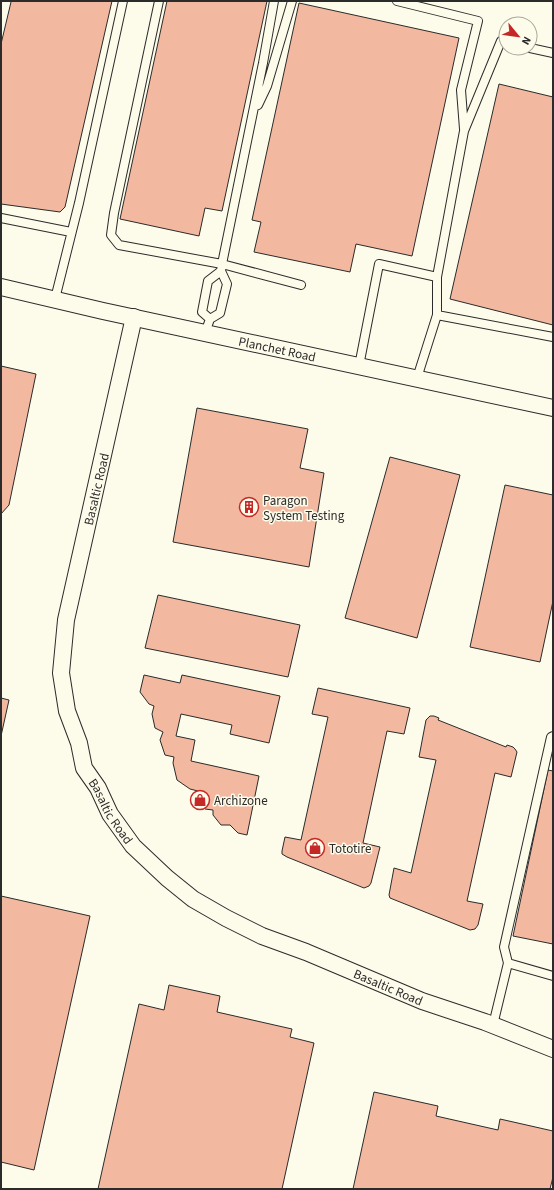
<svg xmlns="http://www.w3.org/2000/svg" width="554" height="1190" font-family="'Source Sans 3',sans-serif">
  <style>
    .building { fill: #f2b8a0; stroke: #2b2b2b }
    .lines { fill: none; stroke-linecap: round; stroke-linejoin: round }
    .service-casing { stroke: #2b2b2b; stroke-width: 10 }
    .minor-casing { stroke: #2b2b2b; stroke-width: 18 }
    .service { stroke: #fdfbea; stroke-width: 8 }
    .minor { stroke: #fdfbea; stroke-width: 16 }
    .labels { text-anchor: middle; stroke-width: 3; stroke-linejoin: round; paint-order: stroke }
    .street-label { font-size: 13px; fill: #2b2b2b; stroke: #fdfbea }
    .poi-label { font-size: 13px; fill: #2b2b2b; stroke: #fdfbea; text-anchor: start }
  </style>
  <rect width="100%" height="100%" fill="#fdfbea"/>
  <path class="building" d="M12 1H112L65 207 60 212 1 204V44L11 2Z
    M167 1H267L222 211 205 208 199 236 120 219Z
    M299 3 459 38 412 256 356 244 350 272 254 252 261 222 252 220Z
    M499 84 553 97V325L450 299Z
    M1 366 36 374 9 505 1 514Z
    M197 408 308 429 300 468 324 473 309 567 173 542Z
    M390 457 460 475 417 638 345 618Z
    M505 485 553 495V601L540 662 470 647Z
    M158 595 300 625 288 677 145 648Z
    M144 675 180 683 182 675 280 696 269 743 230 734 232 725 181 714 176 736 195 740 191 761 259 776 247 835 238 833 230 825H221L213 815V810L205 809 194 798 198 791 190 789 177 780 173 763 174 757 165 755 160 740 163 732 155 728 152 714 154 706 149 704 140 692Z
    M318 688 410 708 404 734 387 731 363 843 380 847 371 883 369 886 364 888 287 857 282 854V851L285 837 301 840 328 717 312 714Z
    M1 698 9 700 1 736Z
    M430 716H434L439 718 438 720 506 747 507 745 513 747 515 749 517 752 511 777 495 773 467 901 483 904 478 925 475 929 470 930 390 898 389 895 394 868 411 873 436 760 419 757 426 720Z
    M548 770 553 771V944L513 936Z
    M1 896 90 916 34 1170 1 1162Z
    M169 985 220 996 217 1012 292 1029 290 1037 314 1043 282 1189H98L139 1004 164 1010Z
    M374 1092 438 1106 436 1116 498 1130 500 1119 553 1131V1177L550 1189H353Z"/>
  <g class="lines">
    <g class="service-casing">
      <path id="service" d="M159 1 114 213 111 235 119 245 222 264 301 285
        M397 1 478 21 461 90 464 129
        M530 48 553 53
        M258 105 267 86 292 1
        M1 218 71 232
        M55 299 79 203 123 1
        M437 315 553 337
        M210 319 202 312 208 281 221 271
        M205 333 210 319 220 313 227 284 221 271 222 264 263 63 274 1
        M359 366 379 264 437 277
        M417 378 437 315V277L464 131 501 41 506 42
        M508 963 553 976
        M493 1025 508 963 504 947 551 737 553 736"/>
    </g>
    <g class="minor-casing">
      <g id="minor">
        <path id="s1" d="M1 287 103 311 553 408"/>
        <path id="s2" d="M134 317 66 620 61 673 67 711 79 743 84 768 98 788 110 814 133 846 167 878 193 899 226 918 262 936 306 952 422 1001 485 1022 553 1049"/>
      </g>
    </g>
    <use href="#service" class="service"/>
    <use href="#minor" class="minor"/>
  </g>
  <defs>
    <g id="building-ring" transform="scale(1)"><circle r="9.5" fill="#fdfbea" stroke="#c62828" stroke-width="1.5"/><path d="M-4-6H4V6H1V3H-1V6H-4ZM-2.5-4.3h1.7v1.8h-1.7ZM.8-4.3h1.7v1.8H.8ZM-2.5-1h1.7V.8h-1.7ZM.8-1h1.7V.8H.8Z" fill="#c62828"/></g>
    <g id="shop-ring" transform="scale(1)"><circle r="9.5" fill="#fdfbea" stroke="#c62828" stroke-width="1.5"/><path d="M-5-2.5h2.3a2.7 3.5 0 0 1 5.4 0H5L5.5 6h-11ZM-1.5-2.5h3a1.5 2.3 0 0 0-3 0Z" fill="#c62828"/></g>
  </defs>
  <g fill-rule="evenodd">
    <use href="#building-ring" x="249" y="507"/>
    <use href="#shop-ring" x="200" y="800"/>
    <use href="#shop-ring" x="315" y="848"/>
  </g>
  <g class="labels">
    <g class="street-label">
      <text dy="5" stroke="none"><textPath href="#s1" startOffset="283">Planchet Road</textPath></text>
      <text transform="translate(96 489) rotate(-77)" y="5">Basaltic Road</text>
      <text dy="5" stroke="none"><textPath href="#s2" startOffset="513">Basaltic Road</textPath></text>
      <text dy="5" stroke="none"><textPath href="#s2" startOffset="849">Basaltic Road</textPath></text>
    </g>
    <g class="poi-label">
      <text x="263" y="505">Paragon<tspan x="263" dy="15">System Testing</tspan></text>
      <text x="214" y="805">Archizone</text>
      <text x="329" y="853">Tototire</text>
    </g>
  </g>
  <rect width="554" height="1190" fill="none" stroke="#2b2b2b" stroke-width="4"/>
  <g transform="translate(518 36) rotate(119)"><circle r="19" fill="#fdfbea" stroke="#a9a89e"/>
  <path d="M0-3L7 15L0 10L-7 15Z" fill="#c62828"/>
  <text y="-6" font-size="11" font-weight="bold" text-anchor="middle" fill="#2b2b2b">N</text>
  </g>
</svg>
